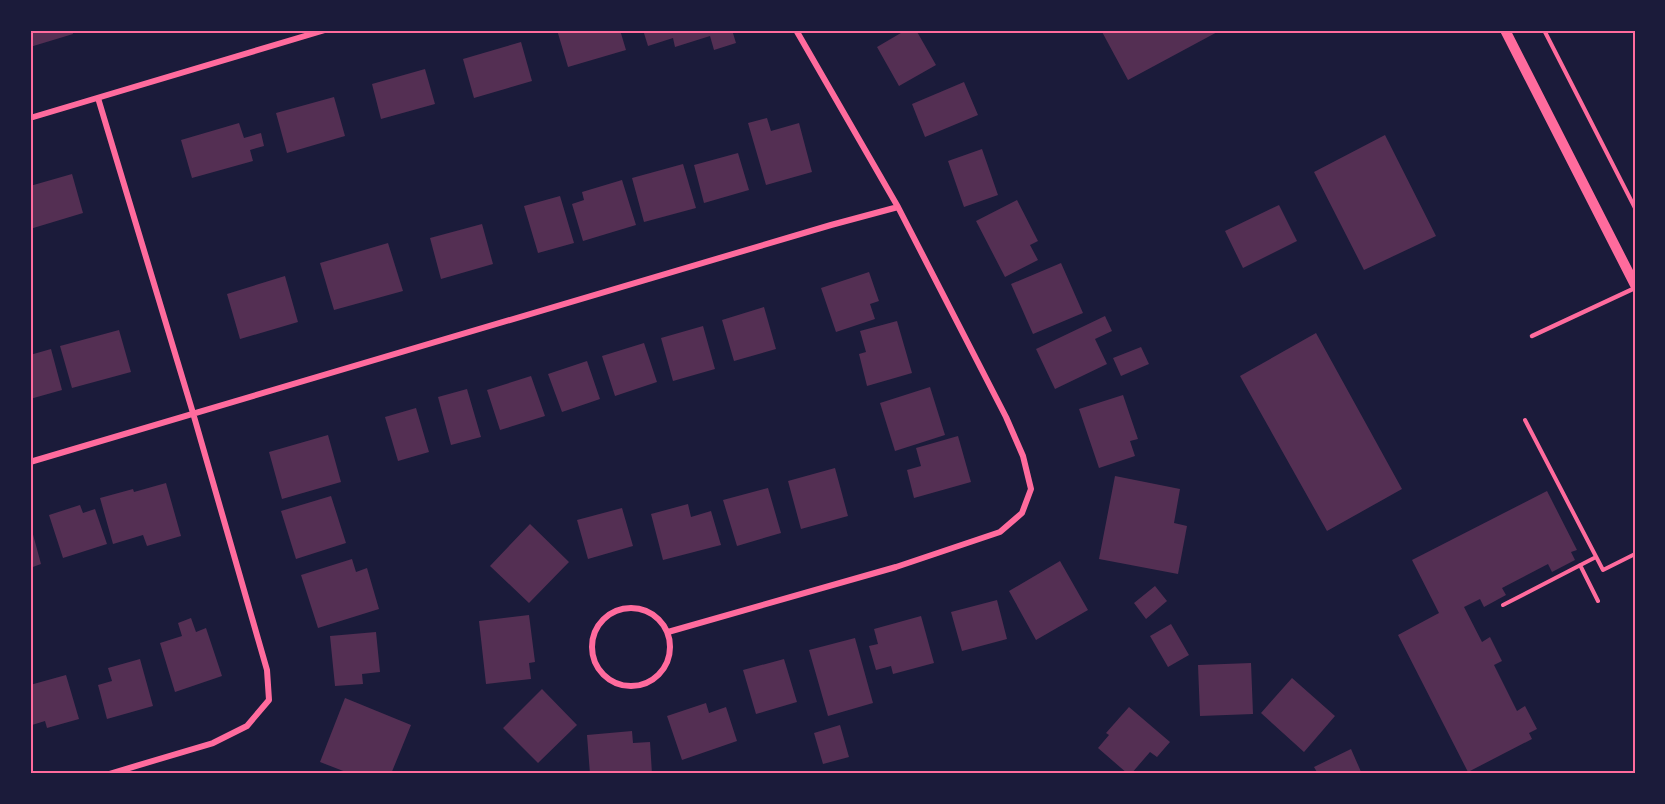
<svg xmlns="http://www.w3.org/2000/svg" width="1665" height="804" font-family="'Source Sans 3',sans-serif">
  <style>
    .building { fill: #542f53 }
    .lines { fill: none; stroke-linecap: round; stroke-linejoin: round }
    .path { stroke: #ff6b9d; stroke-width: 4 }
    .service { stroke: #ff6b9d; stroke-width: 4.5 }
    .minor { stroke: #ff6b9d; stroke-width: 6 }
    .tertiary { stroke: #ff6b9d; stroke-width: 10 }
    .neatline { fill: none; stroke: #ff6b9d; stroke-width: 2 }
  </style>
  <rect width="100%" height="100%" fill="#1b1b3a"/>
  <path class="building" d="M30 30H72L73 34 30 47Z
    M557 30H620L626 50 568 67Z
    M643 30H732L736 43 714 50 710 36 675 47 673 38 648 46Z
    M906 30H916L936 65 899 86 877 47Z
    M1101 30H1221L1128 80Z
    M521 42 532 81 474 98 463 59Z
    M425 69 435 104 381 119 372 84Z
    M964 82 978 115 925 137 912 104Z
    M334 97 345 136 287 153 276 113Z
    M767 118 771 131 799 123 812 172 766 185 748 123Z
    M239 123 244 138 261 133 264 146 250 150 253 161 192 178 181 140Z
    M1385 135 1436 236 1364 270 1314 172Z
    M982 149 998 195 964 207 948 161Z
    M738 153 749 190 704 203 694 165Z
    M683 164 696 208 644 222 632 178Z
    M72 174 83 213 30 229V186Z
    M622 180 636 225 583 241 572 204 584 200 582 192Z
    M560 196 574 243 538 253 524 206Z
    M1017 200 1038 241 1030 245 1038 260 1005 277 976 221Z
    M1279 205 1297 241 1243 268 1225 231Z
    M482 224 493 264 441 279 430 238Z
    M388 243 403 291 334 310 320 263Z
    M1061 263 1083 313 1033 334 1011 284Z
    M869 272 879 301 870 304 875 319 836 332 821 288Z
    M285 276 298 322 240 339 227 294Z
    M764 307 776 349 734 361 722 320Z
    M1105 316 1112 331 1095 339 1107 364 1055 389 1036 349Z
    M897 321 912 373 867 386 859 354 866 352 860 331Z
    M703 326 715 369 673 381 661 338Z
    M119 330 131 372 72 388 60 346Z
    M1316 333 1402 489 1327 531 1240 376Z
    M644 343 657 382 615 396 602 356Z
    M1141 347 1149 364 1121 376 1113 358Z
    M51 349 62 390 30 399V355Z
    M587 361 600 399 562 412 548 374Z
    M531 376 545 416 500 430 487 390Z
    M930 387 945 435 895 451 880 403Z
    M467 389 481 437 451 445 438 397Z
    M1123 395 1138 439 1130 441 1135 456 1099 468 1079 409Z
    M416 408 429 452 398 461 385 417Z
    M328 435 341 482 282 499 269 452Z
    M958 436 971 482 914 498 907 470 921 466 916 448Z
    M835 468 848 516 801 529 788 481Z
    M1115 476 1180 489 1174 523 1187 526 1178 574 1099 559Z
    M166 483 181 536 147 546 143 535 113 544 100 498 133 489 134 492Z
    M768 488 781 533 737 546 723 500Z
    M1547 491 1577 550 1571 552 1575 560 1552 572 1548 564 1502 588 1506 595 1484 607 1480 599 1464 607 1482 642 1490 637 1502 661 1494 665 1517 711 1525 706 1537 729 1529 733 1532 739 1468 772 1398 635 1439 613 1412 560Z
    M331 496 346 543 296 559 281 511Z
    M688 504 691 517 711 511 721 545 663 560 651 514Z
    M80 505 83 513 95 509 107 544 63 558 49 515Z
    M622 508 633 546 588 559 577 520Z
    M530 524 569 562 529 603 490 566Z
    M31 527 41 564 30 568V528Z
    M352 559 356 572 367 568 379 609 318 628 301 575Z
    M1060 561 1088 610 1036 640 1009 591Z
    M1155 586 1167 601 1146 619 1134 603Z
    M997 600 1007 639 962 651 951 612Z
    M529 615 535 662 529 663 531 679 486 684 479 621Z
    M921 616 934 663 893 674 891 666 876 670 869 646 878 644 874 629Z
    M191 618 196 632 206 628 222 676 175 692 160 643 182 636 178 623Z
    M1171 624 1189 655 1168 667 1150 636Z
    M376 632 380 672 362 674 363 684 335 686 330 636Z
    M855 638 873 703 828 716 809 650Z
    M140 659 153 706 107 719 98 685 112 681 108 668Z
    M784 659 797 702 756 714 743 670Z
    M1251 663 1253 714 1200 716 1198 665Z
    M66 675 79 719 47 728 45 721 32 725 30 685Z
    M1292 678 1335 716 1304 752 1261 713Z
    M542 689 577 725 538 763 503 728Z
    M345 698 411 725 391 774H351L320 762Z
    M706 703 709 713 726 707 737 741 682 760 667 716Z
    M1129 707 1170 742 1157 757 1150 752 1131 774H1128L1098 748 1109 735 1106 733Z
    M840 725 849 757 823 764 814 733Z
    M632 731 633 743 650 742 652 774H590L587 735Z
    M1351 749 1362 774H1318L1314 767Z"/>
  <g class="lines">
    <path class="path" d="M1544 30 1635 208
      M1525 420 1603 570 1635 554
      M1580 565 1598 601
      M1503 605 1596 557"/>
    <path class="service" d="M1532 336 1635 288"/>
    <path class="minor" d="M98 98 193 413 267 670 269 700 247 726 213 743 109 774
      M30 118 325 30
      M30 462 831 225 898 207
      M592 647a39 39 0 1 1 78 0a39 39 0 1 1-78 0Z
      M668 632 896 567 1000 532 1022 513 1031 489 1023 456 1006 417 898 207 796 30"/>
    <path class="tertiary" d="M1505 30 1635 285"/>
  </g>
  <rect width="1665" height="804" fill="none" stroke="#1b1b3a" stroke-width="63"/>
  <rect x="32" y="32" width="1602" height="740" class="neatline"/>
</svg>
